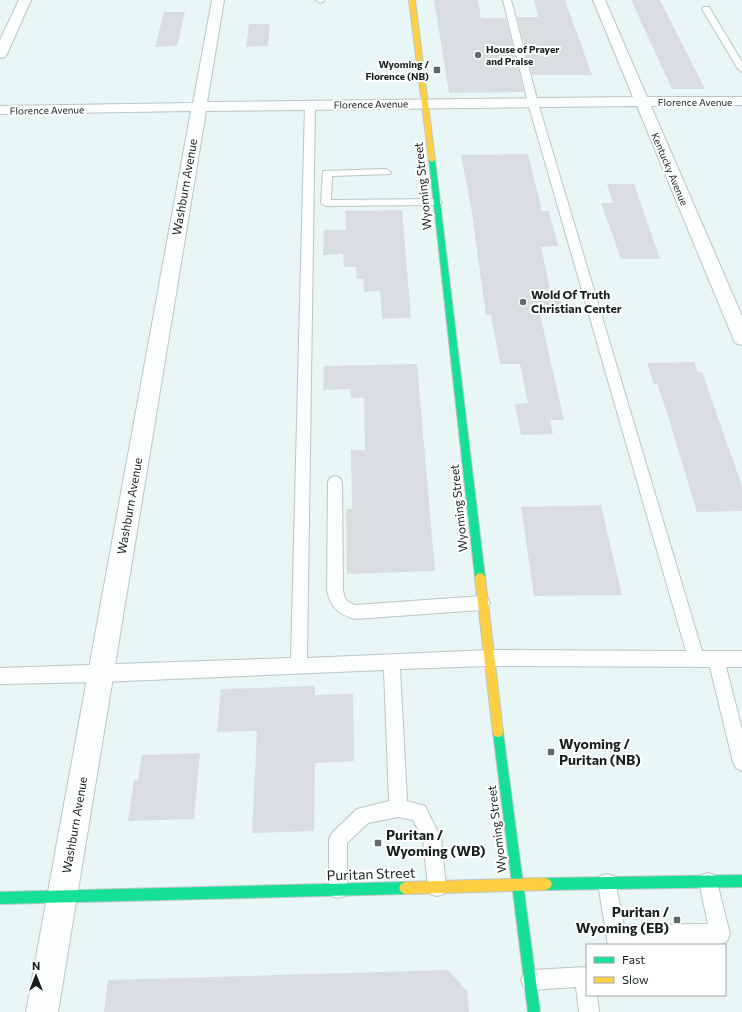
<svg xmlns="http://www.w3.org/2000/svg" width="742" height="1012" font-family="Commissioner,sans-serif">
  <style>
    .building { fill: #dadde0 }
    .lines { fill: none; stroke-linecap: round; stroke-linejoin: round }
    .lane-casing { stroke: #bbc6c6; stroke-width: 2 }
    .street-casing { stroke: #bbc6c6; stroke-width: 2 }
    .fast-casing { stroke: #bbc6c6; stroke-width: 2 }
    .slow-casing { stroke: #bbc6c6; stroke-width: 2 }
    .lane { fill: #fcfefe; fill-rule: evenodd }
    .street { fill: #fcfefe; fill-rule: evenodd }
    .fast { fill: #16e098; fill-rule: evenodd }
    .slow { fill: #ffcf43; fill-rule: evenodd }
    .poi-dot { fill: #606a6a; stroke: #fff; stroke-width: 1.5 }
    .labels { text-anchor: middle; stroke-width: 4; stroke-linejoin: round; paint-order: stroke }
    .far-poi-label { font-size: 10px; font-weight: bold; fill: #161f1f; stroke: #fff; text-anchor: start }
    .far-street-label { font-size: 10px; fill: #161f1f; stroke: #fff }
    .street-label { font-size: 12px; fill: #161f1f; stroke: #fff }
    .poi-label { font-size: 12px; font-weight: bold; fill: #161f1f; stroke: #fff; text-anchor: start }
    .near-poi-label { font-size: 14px; font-weight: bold; fill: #161f1f; stroke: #fff; text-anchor: start }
    .near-street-label { font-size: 14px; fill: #161f1f; stroke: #fff }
  </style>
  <rect width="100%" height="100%" fill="#e8f6f6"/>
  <path class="building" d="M434 0H478L481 18H506L524 92 449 93Z
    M534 0H565L592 75H532L517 17H538Z
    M631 0H660L705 89H672Z
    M164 12H185L177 46 155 47Z
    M249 24H270L268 46 246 47Z
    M528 154 542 211H549L558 246 541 247 550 289H558L564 313 540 314 564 420H550L553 434 521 435 515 404 528 403 520 364H500L491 315H486L471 207 461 155Z
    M607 184H634L660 259H621L601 203H613Z
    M402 210 411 318 382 319 380 291 364 292 363 279H357L356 267H344L343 254 323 255 324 230H346L345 211Z
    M694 362 698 373 702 372 742 486V511L697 512 667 413 657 384H654L647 363Z
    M417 364 435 571 347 574 346 509H352L351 450H365L364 398H351L350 389 323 390 324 366Z
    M601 505 622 595 534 596 521 507Z
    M315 686V695L353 694 354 761 315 763 314 831 252 833 257 731 217 732 221 689Z
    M200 753 194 819 128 821 134 780H138L142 755Z
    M448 970 467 991 469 1012H104L108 980Z"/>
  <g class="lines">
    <g class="lane-casing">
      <path id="lane" d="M316 0H324V1L320 3Z
        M503 0H511L538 103 702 651H742V667H726L742 729V771L736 768 733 762 710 667 489 666 400 669 407 801 425 806 441 838 446 887 444 894 437 896 430 894 428 887 423 839 413 820 398 817 368 823 347 843V889L345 896 338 898 331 896 329 889V839L332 833 357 809 389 801 384 670 101 682 0 684V668L291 658 305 105 310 102 315 105 307 658 489 650 686 651 528 103Z
        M703 7H709L742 62V72L738 69 702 9Z
        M386 169 391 172 390 174 332 176 331 200 437 199 442 202 437 205 326 206 321 203 323 171Z
        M335 476 340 478 342 482 343 589C344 598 346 602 355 605L482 596 487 598 490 603 487 608 482 610 355 619C338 614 330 607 327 589L328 482 330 478Z
        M708 873 715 875 717 882 730 934 727 941 720 944 608 945 598 883 600 876 607 874 614 876 624 925 708 924 699 882 701 875Z
        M587 967V995H597L599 1012H579L576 987 531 990 524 987 521 980 524 973 531 970Z"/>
    </g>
    <g class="street-casing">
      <path id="street" d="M19 0H31L7 54 5 57 0 58V40Z
        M212 0H224L207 102 633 97 593 0H605L647 97H742V105L651 106 742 316V345L735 343 733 338 637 106 206 111 58 1012H26L191 111 0 114V106L193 103Z"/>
    </g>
    <g class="fast-casing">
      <path id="fast" d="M432 158 435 160 485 577 483 580 480 581 477 580 475 577 429 160Z
        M498 727 502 728 503 732 540 1012H528L493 732 494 728Z
        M742 875V887L546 890 542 888 540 884 542 880 546 878Z
        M405 882 409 884 411 888 409 892 405 894 0 904V892Z"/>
    </g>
    <g class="slow-casing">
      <path id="slow" d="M409 0H415L435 160 432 162 429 160Z
        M480 573 483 574 485 577 503 732 502 736 498 737 494 736 493 732 475 577 477 574Z
        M546 878 550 880 552 884 550 888 546 890 405 894 401 892 399 888 401 884 405 882Z"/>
    </g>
    <use href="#lane" class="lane"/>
    <use href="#street" class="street"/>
    <use href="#fast" class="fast"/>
    <use href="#slow" class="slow"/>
  </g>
  <g class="poi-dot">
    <circle cx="478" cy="55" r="4"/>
    <rect x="433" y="66" width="8" height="8" rx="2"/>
    <circle cx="523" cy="302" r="4"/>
    <rect x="547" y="748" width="8" height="8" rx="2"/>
    <rect x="374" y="839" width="8" height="8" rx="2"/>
    <rect x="673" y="916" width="8" height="8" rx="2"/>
  </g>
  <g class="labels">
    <g class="far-poi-label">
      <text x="486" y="53">House of Prayer<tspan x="486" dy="12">and Praise</tspan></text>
      <text x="429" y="68" text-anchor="end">Wyoming /<tspan x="429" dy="12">Florence (NB)</tspan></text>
    </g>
    <g class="far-street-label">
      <text x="695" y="106">Florence Avenue</text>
      <text transform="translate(371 104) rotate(-1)" y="4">Florence Avenue</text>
      <text transform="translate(47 110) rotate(-1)" y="4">Florence Avenue</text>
      <text transform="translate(670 169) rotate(67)" y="4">Kentucky Avenue</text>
    </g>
    <g class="street-label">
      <text transform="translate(423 186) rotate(-96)" y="4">Wyoming Street</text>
      <text transform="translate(185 187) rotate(-80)" y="4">Washburn Avenue</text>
      <text transform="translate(130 506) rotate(-80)" y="4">Washburn Avenue</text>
      <text transform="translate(459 508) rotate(-96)" y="4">Wyoming Street</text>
      <text transform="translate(75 825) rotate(-80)" y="4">Washburn Avenue</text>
      <text transform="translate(497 829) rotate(-97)" y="4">Wyoming Street</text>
    </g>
    <g class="poi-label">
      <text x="531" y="299">Wold Of Truth<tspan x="531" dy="14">Christian Center</tspan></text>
    </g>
    <g class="near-poi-label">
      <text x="559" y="749">Wyoming /<tspan x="559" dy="16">Puritan (NB)</tspan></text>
      <text x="386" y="840">Puritan /<tspan x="386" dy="16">Wyoming (WB)</tspan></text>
      <text x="669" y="917" text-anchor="end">Puritan /<tspan x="669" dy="16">Wyoming (EB)</tspan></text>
    </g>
    <g class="near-street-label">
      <text transform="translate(371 874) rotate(-2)" y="5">Puritan Street</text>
    </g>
  </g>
  <rect x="586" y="944" width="140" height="52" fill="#ffffff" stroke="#a2a5a5"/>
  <rect x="594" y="957" width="20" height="6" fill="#16e098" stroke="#a2a5a5"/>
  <text x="622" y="964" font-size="12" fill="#161f1f">Fast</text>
  <rect x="594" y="977" width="20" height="6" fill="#ffcf43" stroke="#a2a5a5"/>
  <text x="622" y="984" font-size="12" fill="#161f1f">Slow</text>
  <g transform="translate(36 976)" stroke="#ffffff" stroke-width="3" paint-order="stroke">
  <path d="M0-3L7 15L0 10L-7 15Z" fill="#161f1f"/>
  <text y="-6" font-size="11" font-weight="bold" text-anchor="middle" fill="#161f1f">N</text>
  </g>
</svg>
